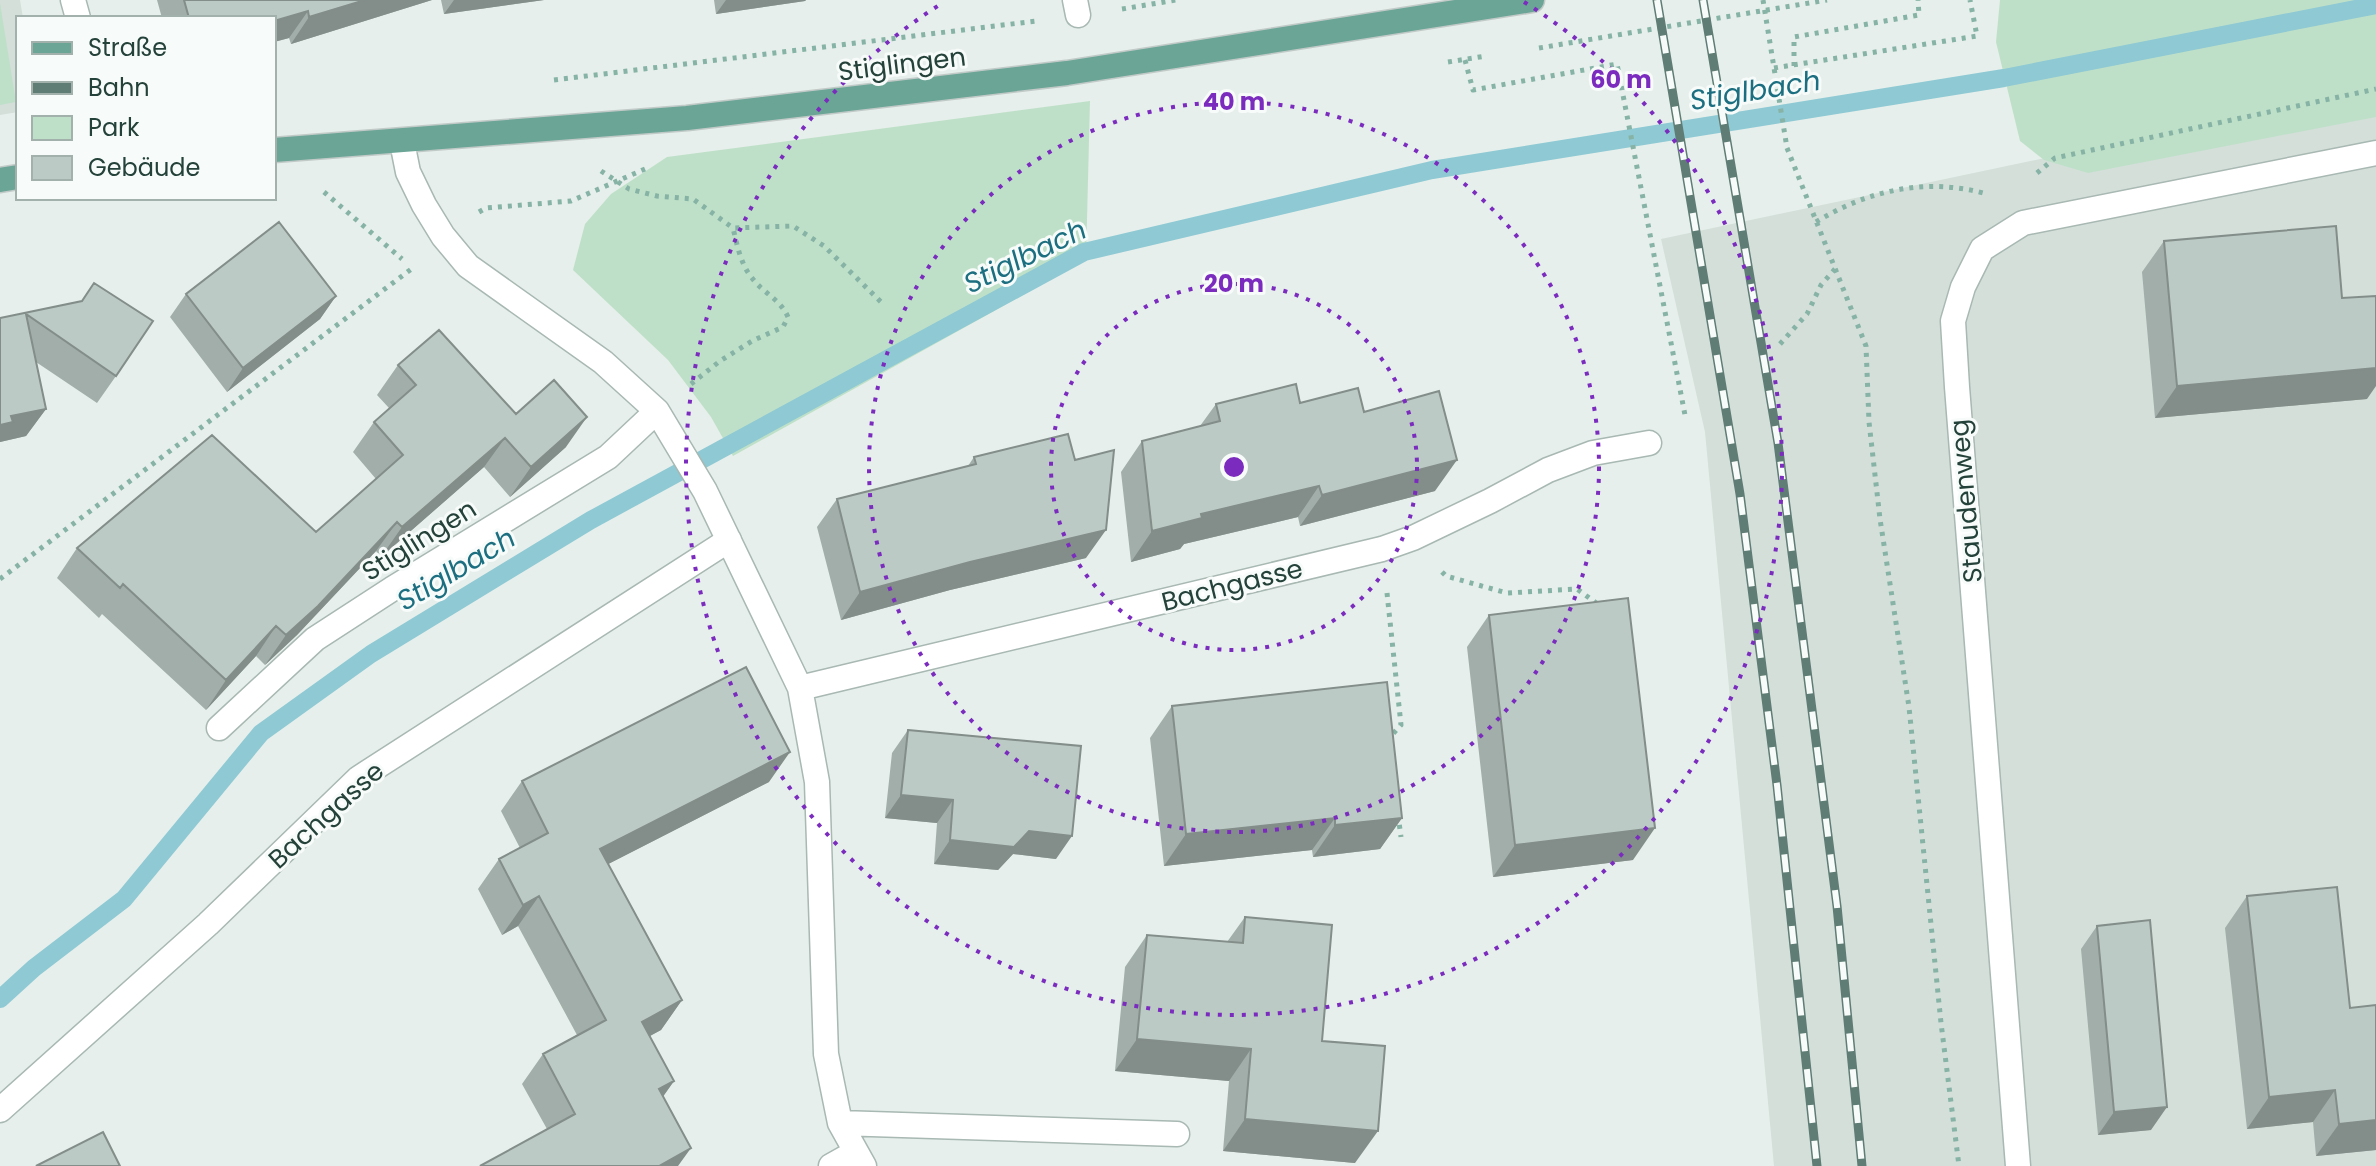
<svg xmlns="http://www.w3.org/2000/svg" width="2376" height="1166" font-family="Poppins,sans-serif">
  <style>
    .built { fill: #d4dfda }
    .green { fill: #bfe0c8 }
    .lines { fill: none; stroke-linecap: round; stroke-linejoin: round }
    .stream { stroke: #8ec9d4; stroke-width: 18 }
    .minor-casing { stroke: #a8b8b2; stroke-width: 27 }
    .major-casing { stroke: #c2cac8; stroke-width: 27 }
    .path { stroke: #86b3a5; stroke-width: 5; stroke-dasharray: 4 6; stroke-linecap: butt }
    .minor { stroke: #fff; stroke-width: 24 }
    .major { stroke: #6aa596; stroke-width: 24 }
    .rail-casing { stroke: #5f7d75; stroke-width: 9 }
    .rail { stroke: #f7fbf9; stroke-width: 6; stroke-dasharray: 18; stroke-linecap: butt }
    .path-bridge { stroke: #86b3a5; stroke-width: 5; stroke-dasharray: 4 6; stroke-linecap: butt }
    .wall { fill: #a1aea9 }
    .shaded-wall { fill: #838d89 }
    .building { fill: #bbcac4; stroke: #838d89; stroke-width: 2 }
    .ring { fill: none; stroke: #7b2cbf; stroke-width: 4; stroke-dasharray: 4 8 }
    .labels { text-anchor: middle; stroke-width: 6; stroke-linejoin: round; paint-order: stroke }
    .street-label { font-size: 26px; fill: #24423a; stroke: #f7fbf9 }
    .water-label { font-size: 28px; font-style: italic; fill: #1c6f80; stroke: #f7fbf9 }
    .centre { fill: #7b2cbf; stroke: #f7fbf9; stroke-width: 4 }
    .ring-label { font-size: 24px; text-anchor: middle; font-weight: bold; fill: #7b2cbf; stroke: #f7fbf9; stroke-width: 6; stroke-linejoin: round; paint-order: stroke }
  </style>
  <rect width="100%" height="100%" fill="#e6efeb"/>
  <path class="built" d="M0 0H20L23 18H18V112L0 115Z
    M2376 88V1166H1774L1705 432 1661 239Z"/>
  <path class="green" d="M2000 0H2376V117L2088 173 2044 160 2020 141 1996 42Z
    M0 3 16 102 0 105Z
    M1090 101 1086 260 733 456 711 417 668 360 573 270 585 224 611 194 667 157Z"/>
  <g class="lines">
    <path class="stream" d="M0 999 34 968 124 899 261 733 371 654 591 520 1084 252 1432 170 2004 78 2376 5"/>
    <g class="minor-casing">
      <path id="minor" d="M73 0 78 18
        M1075 0 1078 15
        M402 142 408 172 424 205 443 236 468 266 603 362 657 411 705 491 800 688 817 782 826 1054 840 1123 864 1166
        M800 688 1382 549 1413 538 1490 501 1548 470 1593 453 1649 443
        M219 728 315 639 392 589 608 457 657 411
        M0 1110 208 924 359 778 729 540
        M840 1123 1177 1134
        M831 1166 856 1152
        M2018 1166 1957 387 1953 321 1963 287 1982 249 2023 223 2376 153"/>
    </g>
    <g class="major-casing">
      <path id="major" d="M274 150 687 118 1067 73 1532 0
        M0 180 18 177"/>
    </g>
    <path class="path" d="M1122 9 1176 0
      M1539 48 1827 0
      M1465 60 1473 90 1617 64 1685 415
      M1448 62 1486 56
      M1794 66V37L1919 15 1918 0
      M1774 68 1977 36 1970 0
      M554 80 1036 21
      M1787 148 1866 346 1869 422 1880 519 1909 707 1941 1023 1959 1166
      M601 171 629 189 657 196 693 199 733 228 793 226 824 246 881 302
      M2037 173 2055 158 2376 89
      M324 192 402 259
      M479 212 486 208 571 201 645 169
      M1816 222C1868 190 1927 177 1987 194
      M1780 344 1807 314 1821 285 1835 269
      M691 384 720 361 752 341 783 327 788 317C780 299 763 293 752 278 741 265 737 245 733 228
      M1442 572 1446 576 1507 593 1577 589 1599 605
      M0 579 414 267
      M1387 593 1401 725 1389 738
      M1398 815 1401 837"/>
    <use href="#minor" class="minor"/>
    <use href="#major" class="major"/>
    <g class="rail-casing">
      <path id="rail" d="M1657 0 1740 494 1777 785 1817 1166
        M1703 0 1778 443 1837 906 1862 1166"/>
    </g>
    <use href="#rail" class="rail"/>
    <path class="path-bridge" d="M1763 0 1787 148"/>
  </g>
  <path class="wall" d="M157 0H432L291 44 289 38 274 42V18H162Z
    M441 0H544L444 14Z
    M714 0H806L805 1 716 14Z
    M2164 241 2342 298 2367 399 2155 418 2142 272Z
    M186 294 336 296 320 319 227 392 170 317Z
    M81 301 116 376 97 403 36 362 46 409 26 436 0 442V318Z
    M398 365 516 414 566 447 510 497 484 467 381 557 376 551 297 635 265 665 256 656 206 710 102 614 99 618 57 578 77 548 316 532 376 479 353 452 374 422 389 408 377 395Z
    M1300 403 1364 412 1435 491 1300 526 1298 517 1184 544 1180 549 1131 562 1121 472 1142 441 1200 426 1216 404Z
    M974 457 1086 558 950 590 841 620 817 527 837 499 968 466Z
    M1489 615 1633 860 1493 877 1467 647Z
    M1172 706 1402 818 1380 849 1313 857 1312 850 1164 866 1150 738Z
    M908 730 1056 859 1013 854 998 870 934 864 937 823 885 818 892 753Z
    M522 781 769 782 608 864 682 1000 661 1030 649 1036 674 1081 663 1096 547 1129 522 1084 543 1054 577 1035 518 926 502 935 478 889 499 859 520 848 501 811Z
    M2247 896 2350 1008 2376 1005V1150L2316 1156 2313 1122 2247 1129 2225 928Z
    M1245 917 1322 1041 1355 1163 1223 1151 1229 1081 1115 1071 1125 967 1147 935 1227 942Z
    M2097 926 2151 1130 2098 1135 2081 949Z"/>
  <path class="shaded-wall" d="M365 0H432L291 44 309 17Z
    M454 0H544L444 14Z
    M726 0H806L805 1 716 14Z
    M308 11 289 38 274 42V21Z
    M336 296 320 319 227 392 243 368Z
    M2376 368V386L2367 399 2155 418 2177 386Z
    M46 409 26 436 0 442V425L11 416Z
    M587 417 566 447 510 497 531 467Z
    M505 438 484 467 381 557 402 527Z
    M1457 460 1435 491 1300 526 1322 495Z
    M1319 486 1298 517 1184 544 1180 549 1131 562 1152 531 1201 514Z
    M397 522 376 551 297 635 265 665 286 635Z
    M1106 530 1086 558 950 590 841 620 860 592 970 562Z
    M276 626 256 656 206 710 226 680Z
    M790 752 769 782 579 879 600 849Z
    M901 795 953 800 937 823 885 818Z
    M1335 818 1312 850 1164 866 1186 834Z
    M1402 818 1380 849 1313 857 1335 825Z
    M1655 828 1633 860 1493 877 1515 845Z
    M1029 831 1072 836 1056 859 1013 854 998 870 934 864 950 840Z
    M539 896 518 926 502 935 523 905Z
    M682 1000 661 1030 621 1052 642 1022Z
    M1137 1039 1251 1049 1229 1081 1115 1071Z
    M674 1081 653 1111 659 1089Z
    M2335 1090 2313 1122 2247 1129 2269 1097Z
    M2167 1107 2151 1130 2098 1135 2114 1112Z
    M1245 1119 1378 1131 1355 1163 1223 1151Z
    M2376 1120V1150L2316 1156 2339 1124Z
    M691 1148 678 1166H659Z"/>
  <path class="building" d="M184 0H365L309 17 308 11 274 21V18H189Z
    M279 222 336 296 243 368 186 294Z
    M2336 226 2342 298 2376 296V368L2177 386 2164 241Z
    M94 283 153 321 116 376 26 314 46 409 11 416 13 422 0 425V318L82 301Z
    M439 330 516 414 554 380 587 417 531 467 505 438 402 527 397 522 318 606 286 635 276 626 226 680 123 584 120 588 77 548 212 435 316 532 403 455 374 422 416 385 398 365Z
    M1296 384 1300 403 1358 388 1364 412 1439 391 1457 460 1322 495 1319 486 1201 514 1202 518 1152 531 1142 441 1220 421 1216 404Z
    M1068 434 1075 460 1114 450 1106 530 970 562 860 592 837 499 976 464 974 457Z
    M1628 598 1655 828 1515 845 1489 615Z
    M746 667 790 752 600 849 682 1000 642 1022 674 1081 659 1089 691 1148 659 1166H480L575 1114 543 1054 606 1020 539 896 523 905 499 859 548 833 522 781Z
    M1387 682 1402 818 1335 825V818L1186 834 1172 706Z
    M908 730 1081 746 1072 836 1029 831 1014 847 950 840 953 800 901 795Z
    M2337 887 2350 1008 2376 1005V1120L2339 1124 2335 1090 2269 1097 2247 896Z
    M1245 917 1332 925 1322 1041 1385 1046 1378 1131 1245 1119 1251 1049 1137 1039 1147 935 1243 943Z
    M2150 920 2167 1107 2114 1112 2097 926Z
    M103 1132 120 1166H36Z"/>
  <g class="ring">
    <circle cx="1234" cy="467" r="183"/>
    <circle cx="1234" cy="467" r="365"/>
    <path d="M1524 2A548 548 0 1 1 944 2"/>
  </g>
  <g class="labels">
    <g class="street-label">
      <text transform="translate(902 64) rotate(-7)" y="9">Stiglingen</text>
      <text transform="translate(1966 501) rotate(-95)" y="9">Staudenweg</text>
      <text transform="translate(419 540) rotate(-32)" y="9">Stiglingen</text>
      <text transform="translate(1232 585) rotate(-14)" y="9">Bachgasse</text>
      <text transform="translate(326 815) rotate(-42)" y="9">Bachgasse</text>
    </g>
    <g class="water-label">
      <text transform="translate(1755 90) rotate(-9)" y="10">Stiglbach</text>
      <text transform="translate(1025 256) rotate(-26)" y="10">Stiglbach</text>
      <text transform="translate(456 569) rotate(-31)" y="10">Stiglbach</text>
    </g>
  </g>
  <circle cx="1234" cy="467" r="12" class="centre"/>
  <g class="ring-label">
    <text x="1621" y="88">60 m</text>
    <text x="1234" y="110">40 m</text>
    <text x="1234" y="292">20 m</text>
  </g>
  <rect x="16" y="16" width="260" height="184" fill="#f7fbf9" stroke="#a3b1ad" stroke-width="2"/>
  <rect x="32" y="42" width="40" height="12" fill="#6aa596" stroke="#a3b1ad" stroke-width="2"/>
  <text x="88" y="56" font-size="24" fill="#24423a">Straße</text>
  <rect x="32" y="82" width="40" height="12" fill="#5f7d75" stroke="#a3b1ad" stroke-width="2"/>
  <text x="88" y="96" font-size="24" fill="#24423a">Bahn</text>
  <rect x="32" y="116" width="40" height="24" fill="#bfe0c8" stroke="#a3b1ad" stroke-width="2"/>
  <text x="88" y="136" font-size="24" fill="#24423a">Park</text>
  <rect x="32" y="156" width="40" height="24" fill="#bbcac4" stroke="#a3b1ad" stroke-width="2"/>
  <text x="88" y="176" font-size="24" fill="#24423a">Gebäude</text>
</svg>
